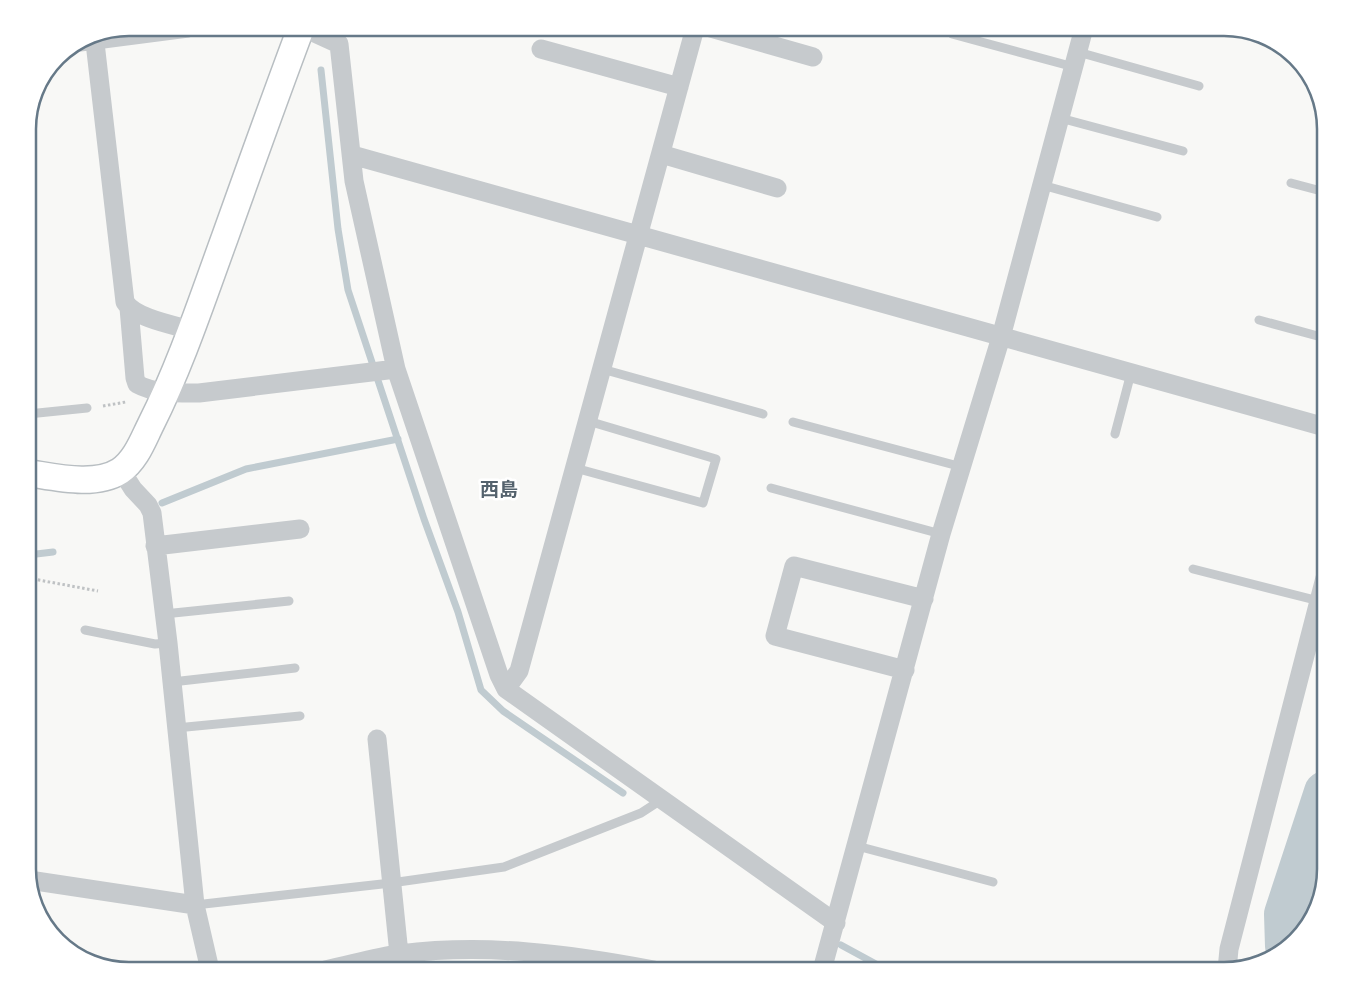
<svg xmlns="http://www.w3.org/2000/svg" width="1353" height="998" font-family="Quicksand,'Noto Sans JP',sans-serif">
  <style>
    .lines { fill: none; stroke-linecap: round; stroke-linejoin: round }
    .stream { stroke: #c0cbd0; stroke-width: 7 }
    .river { stroke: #c0cbd0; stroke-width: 42 }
    .secondary-casing { stroke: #b8bec2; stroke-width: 29 }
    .path { stroke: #bfc2c4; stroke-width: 3; stroke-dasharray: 2.5 2.5; stroke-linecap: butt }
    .lane { stroke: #c6cacd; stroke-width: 9 }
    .street { stroke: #c6cacd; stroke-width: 19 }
    .secondary { stroke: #fff; stroke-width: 26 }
    .labels { text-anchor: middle; stroke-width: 5; stroke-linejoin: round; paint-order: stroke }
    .quarter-label { font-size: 19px; font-weight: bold; fill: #54626d; stroke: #fff }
    .rim { fill: none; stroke: #667988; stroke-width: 2.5 }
  </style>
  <rect width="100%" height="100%" fill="#f8f8f6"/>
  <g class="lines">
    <path class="stream" d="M321 70 338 229 348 290 424 519 458 612 481 690 503 711 623 793
      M162 503 246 469 398 439
      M28 555 53 552
      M841 945 876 964 893 970"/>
    <path class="river" d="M1286 946 1285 914 1325 792"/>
    <g class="secondary-casing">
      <path id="secondary" d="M28 473C55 477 95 487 120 471 136 460 143 440 151 424 181 364 202 300 225 237 250 167 275 97 301 28"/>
    </g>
    <path class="path" d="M103 406 126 402
      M28 578 98 591"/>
    <path class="lane" d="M952 34 1074 67
      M1078 52 1199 86
      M1060 118 1183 151
      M1291 183 1325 192
      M1042 185 1157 217
      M1259 320 1325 338
      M602 369 763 414
      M28 414 87 408
      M793 422 962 467
      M1115 434 1131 373
      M575 468 703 503 716 459 588 421
      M771 488 941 534
      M1193 569 1319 601
      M164 614 289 601
      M85 630 155 644 168 643
      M172 682 295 668
      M176 728 300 716
      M857 846 993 882
      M195 905 391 883 504 867 641 813 661 800"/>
    <path class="street" d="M304 28 339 44 354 181 396 369 499 675 506 689 836 923
      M711 28 813 57
      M94 34 125 302C135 318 173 325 191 330
      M80 42 188 28
      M541 49 679 87
      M661 154 777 188
      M352 155 1325 427
      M129 308 135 378 137 384C155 394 178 393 199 393L396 369
      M121 470 133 489 148 505 152 513 168 643 195 905 210 970
      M155 546 300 529
      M905 670 775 636 794 566 924 599
      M506 689 519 671 695 28
      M377 739 399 954
      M29 880 195 905
      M325 970C350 965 375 957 400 954 486 943 570 954 654 970
      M822 970 941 534 1001 337 1084 28
      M1227 970 1229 949 1325 578"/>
    <use href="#secondary" class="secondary"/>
  </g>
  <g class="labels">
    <g class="quarter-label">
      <text x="499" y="496">西島</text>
    </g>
  </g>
  <path d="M0 0H1353V998H0ZM129 36H1224A93 93 0 0 1 1317 129V869A93 93 0 0 1 1224 962H129A93 93 0 0 1 36 869V129A93 93 0 0 1 129 36Z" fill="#fff" fill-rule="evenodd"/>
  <path class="rim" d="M129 36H1224A93 93 0 0 1 1317 129V869A93 93 0 0 1 1224 962H129A93 93 0 0 1 36 869V129A93 93 0 0 1 129 36Z"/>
</svg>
